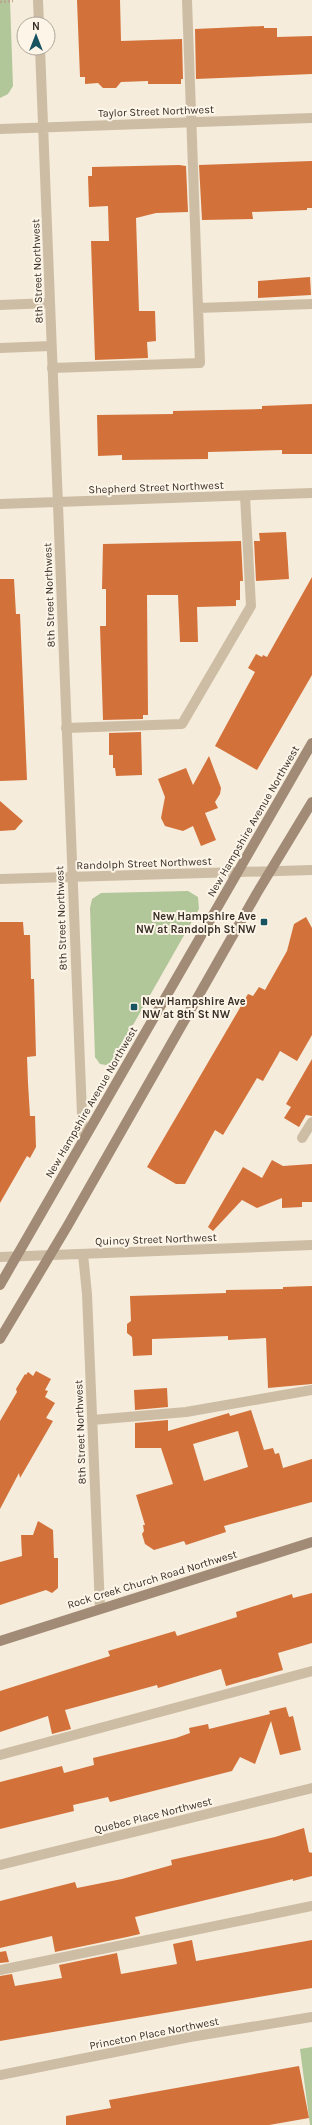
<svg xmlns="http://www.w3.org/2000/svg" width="312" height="2125" font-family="Karla,sans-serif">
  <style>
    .green { fill: #b1c699 }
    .building { fill: #d3713a; fill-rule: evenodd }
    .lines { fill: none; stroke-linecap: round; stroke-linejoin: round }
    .path { stroke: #baa78f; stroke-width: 2.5; stroke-dasharray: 2 2; stroke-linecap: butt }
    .lane { stroke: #cebda5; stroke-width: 10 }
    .street { stroke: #cebda5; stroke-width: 10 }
    .secondary { stroke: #a28b76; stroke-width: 10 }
    .poi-dot { fill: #185360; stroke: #fcf5e8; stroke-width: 1.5 }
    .labels { text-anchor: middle; stroke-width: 4; stroke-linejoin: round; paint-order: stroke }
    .street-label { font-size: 11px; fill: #392f27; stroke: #fcf5e8 }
    .poi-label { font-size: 11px; font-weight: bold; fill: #392f27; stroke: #fcf5e8; text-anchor: end }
  </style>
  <rect width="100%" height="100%" fill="#f5ecdb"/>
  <path class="green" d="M0 0H10L13 86 8 94 0 98Z
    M188 891 198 897 199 909 112 1062 106 1065 100 1064 95 1057 90 908 92 899 101 893Z
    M312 2047V2125H310L300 2049Z"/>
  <path class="building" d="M77 0H120L121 41 182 39 183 79H181V84H148V81L121 82 116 88H103L98 83 85 84V77H80Z
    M264 26V28H277V37L312 36V74L196 79 195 29Z
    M312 161V208H307V210L252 212 253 219 202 220 199 165Z
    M179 165 186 166 188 212 156 213 136 218 139 311H155L156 341 147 342 148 358 95 360 91 241H109L108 206 89 207 88 176H92V167Z
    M310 277 311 295 258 298V281Z
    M312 404V454H282V450L208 452V459L122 460V455L98 456 97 415 173 414V411L262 409V406Z
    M286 532 289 579 256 581 254 541H260L259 533Z
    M241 541 243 581H240V600H236V606L197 607 198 642H180L178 595H147L148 715H143V719L103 720 100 626H106V589H102L103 544Z
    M312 577V675L257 770 215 746 255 672 248 668 256 654 262 657 263 655 267 657Z
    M0 579H14L16 614H20L27 780 0 781Z
    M141 732 142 775 116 776 115 768H113V755H109V733Z
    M209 756 221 788 220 794 215 802 218 808 205 813 216 840 201 846 193 826 183 831 165 826 161 818 165 797 158 779 186 768 193 785Z
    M0 801 23 821 15 830 0 831Z
    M306 917 312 928V1035L297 1061 280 1051 263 1081 257 1078 223 1135 215 1130 185 1184H176L147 1167 248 994 253 996 259 987 265 990 287 951 294 924Z
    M0 922H23L24 935H30L31 979H34L36 1056 27 1057 28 1083 30 1116H35L36 1147 30 1158 27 1156 0 1203Z
    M312 1059V1116L306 1115 299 1127 284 1118 291 1107 286 1104Z
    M272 1160 283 1166 312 1164V1202H302V1207L282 1208V1198L257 1208 242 1200 213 1231 208 1227 243 1167 262 1178Z
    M312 1286V1384L268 1388 266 1338 228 1340V1336L152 1339V1355L133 1356 132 1337 127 1333V1324L131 1321 130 1296 226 1293V1290L283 1289V1287Z
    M36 1371 51 1379 45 1390 48 1391 45 1397 55 1403 46 1418 53 1421 20 1478 19 1473 0 1509V1421L17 1392 16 1389 25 1374 26 1375 28 1372 33 1376Z
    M167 1388 168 1407 135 1410 134 1390Z
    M251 1410 264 1450 273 1448 275 1454 279 1453 283 1468 312 1459V1502L224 1526 226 1532 186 1545 184 1541 154 1550 145 1544 142 1534 144 1531 143 1525H145L136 1495 173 1484 161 1448H135V1423L168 1420V1431L229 1413 230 1416ZM238 1431 248 1467 204 1481 193 1444Z
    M38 1521 53 1530 54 1558H58V1588L52 1593 46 1590 0 1605V1562L22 1556 21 1535H33Z
    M312 1593V1643L278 1653 283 1670 226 1686 221 1669 158 1688 157 1685 65 1710 71 1729 52 1734 48 1716 0 1732V1691L110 1656 108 1651 175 1631 177 1636 237 1617 236 1612 292 1594 293 1598Z
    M286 1707 289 1717 293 1716 301 1750 280 1755 271 1721 255 1764 240 1757 232 1771 110 1802 108 1797 73 1805 74 1811 0 1829V1782L62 1766 64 1773 94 1765 93 1758 176 1738 190 1733 189 1728 208 1724 209 1729 270 1714 269 1711Z
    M304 1828 309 1852 312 1853V1876L293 1881V1879L135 1917 140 1934 127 1937 55 1952 52 1936 0 1948V1901L75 1882 77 1888 122 1879 172 1865 171 1860 275 1837Z
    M192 1940 196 1961 312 1940V1988L0 2041V1976L12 1974 15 1986 62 1978 59 1965 117 1953 121 1974 177 1964 173 1944Z
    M6 1951 9 1962 0 1963V1952Z
    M299 2066 309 2118 269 2125H66V2116L111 2108 109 2100Z"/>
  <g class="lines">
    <path class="path" d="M0 2 13 1"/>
    <path class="lane" d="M187 0 198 308 312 304
      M0 305 50 303
      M0 348 51 346
      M52 368 200 363 198 308
      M66 728 182 724 251 606 245 496
      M302 1138 312 1122
      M92 1420 186 1412 312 1390
      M0 1755 312 1671
      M0 1970 312 1906"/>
    <path class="street" d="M38 0 39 24
      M40 48 83 1140
      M0 129 312 118
      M0 504 312 493
      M0 879 312 870
      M83 1254 87 1294 100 1608
      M0 1257 312 1245
      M0 1865 312 1788
      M0 2075 190 2037 312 2017"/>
    <path class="secondary" d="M0 1285 312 743
      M0 1339 68 1225 257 893 312 802
      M0 1641 312 1542"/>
  </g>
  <g class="poi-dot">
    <rect x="260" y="918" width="8" height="8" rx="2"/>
    <rect x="130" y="1003" width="8" height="8" rx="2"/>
  </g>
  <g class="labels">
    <g class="street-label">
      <text transform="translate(156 111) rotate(-2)" y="4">Taylor Street Northwest</text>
      <text transform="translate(37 271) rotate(-92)" y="4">8th Street Northwest</text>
      <text transform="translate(156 487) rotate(-2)" y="4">Shepherd Street Northwest</text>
      <text transform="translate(49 595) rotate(-92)" y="4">8th Street Northwest</text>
      <text transform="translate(253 821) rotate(-60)" y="4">New Hampshire Avenue Northwest</text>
      <text transform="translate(144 863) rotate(-2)" y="4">Randolph Street Northwest</text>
      <text transform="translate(61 918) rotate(-92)" y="4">8th Street Northwest</text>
      <text transform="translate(91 1102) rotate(-60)" y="4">New Hampshire Avenue Northwest</text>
      <text transform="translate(156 1239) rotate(-2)" y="4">Quincy Street Northwest</text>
      <text transform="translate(80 1432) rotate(-92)" y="4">8th Street Northwest</text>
      <text transform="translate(152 1579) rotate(-17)" y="4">Rock Creek Church Road Northwest</text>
      <text transform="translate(153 1815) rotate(-14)" y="4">Quebec Place Northwest</text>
      <text transform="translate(154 2033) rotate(-11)" y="4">Princeton Place Northwest</text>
    </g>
    <g class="poi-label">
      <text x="256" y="920">New Hampshire Ave<tspan x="256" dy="13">NW at Randolph St NW</tspan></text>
      <text x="142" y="1005" text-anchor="start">New Hampshire Ave<tspan x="142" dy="13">NW at 8th St NW</tspan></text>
    </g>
  </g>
  <g transform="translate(36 36)"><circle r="19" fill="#fcf5e8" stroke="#aea69b"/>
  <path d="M0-3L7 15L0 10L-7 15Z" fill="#185360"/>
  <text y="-6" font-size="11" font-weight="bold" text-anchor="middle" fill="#392f27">N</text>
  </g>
</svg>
